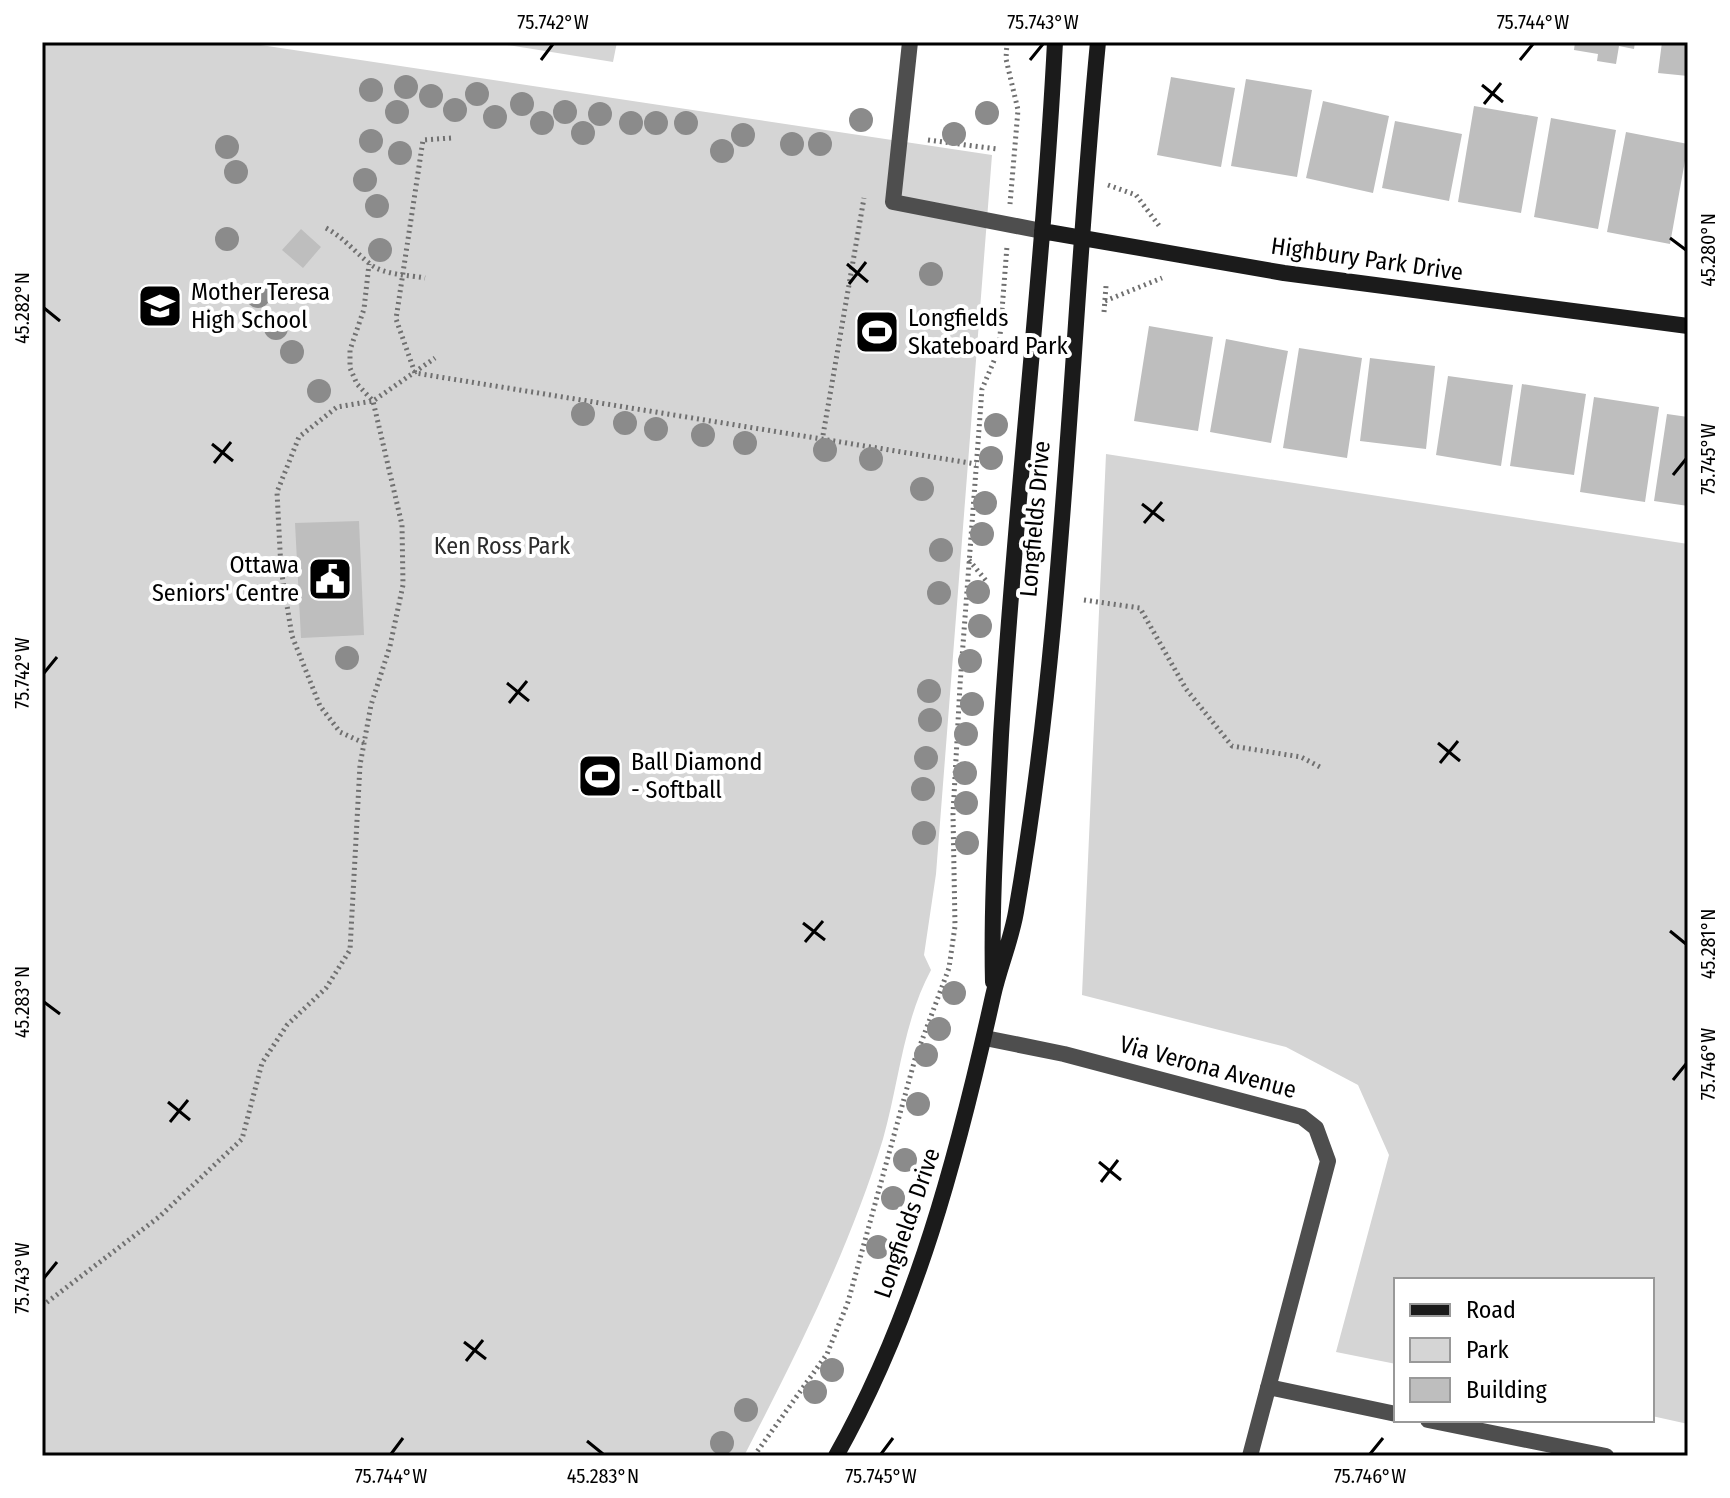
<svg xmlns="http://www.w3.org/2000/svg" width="1730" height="1498" font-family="'Fira Sans Condensed',sans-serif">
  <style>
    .green { fill: #d5d5d5 }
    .building { fill: #bebebe }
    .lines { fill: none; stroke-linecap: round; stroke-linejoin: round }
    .path { stroke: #707070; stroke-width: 5; stroke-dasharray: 2 4; stroke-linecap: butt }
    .lane { stroke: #4e4e4e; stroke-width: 16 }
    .street { stroke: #4e4e4e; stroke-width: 16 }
    .secondary { stroke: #1b1b1b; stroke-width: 16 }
    .tree { fill: #8b8b8b }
    .ticks { fill: none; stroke: #000; stroke-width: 3 }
    .labels { text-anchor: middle; stroke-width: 8; stroke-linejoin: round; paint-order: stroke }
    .street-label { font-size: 24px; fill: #000; stroke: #fff }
    .poi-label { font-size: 24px; fill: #000; stroke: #fff; text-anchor: start }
    .park-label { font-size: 24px; fill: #2c2c2c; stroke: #fff }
    .neatline { fill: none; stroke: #000; stroke-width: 3 }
    .ticks-label { font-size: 20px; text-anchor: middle; fill: #000 }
  </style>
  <rect width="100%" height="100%" fill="#fff"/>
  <path class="green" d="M42 42H240L992 155 936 874 924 955 931 970C903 1022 899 1083 883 1139 849 1250 797 1353 744 1456H42Z
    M489 42H617L613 62Z
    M1106 454 1688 544V1424L1652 1416V1280H1396V1364L1336 1352 1389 1155 1358 1085 1286 1047 1082 995Z"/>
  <path class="building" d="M1575 42H1635L1634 49 1619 46 1616 64 1597 61 1598 54 1574 50Z
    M1662 42H1688V76L1658 73Z
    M1171 77 1235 88 1221 167 1157 155Z
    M1246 79 1312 90 1297 177 1231 166Z
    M1323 101 1389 116 1373 193 1306 178Z
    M1474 106 1538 117 1521 213 1458 202Z
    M1551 118 1616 130 1598 229 1534 217Z
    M1395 121 1462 134 1449 201 1382 188Z
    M1626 132 1688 144 1670 244 1607 232Z
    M301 229 321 247 303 268 282 250Z
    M1149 326 1213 337 1198 431 1134 421Z
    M1226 339 1288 351 1271 443 1210 432Z
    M1299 348 1362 358 1347 458 1283 448Z
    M1370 358 1435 366 1426 449 1360 441Z
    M1448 376 1513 385 1501 466 1436 455Z
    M1522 384 1586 394 1574 475 1510 466Z
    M1594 397 1659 407 1645 502 1580 492Z
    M1667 414 1688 417V506L1654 501Z
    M359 521 364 635 301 638 295 523Z"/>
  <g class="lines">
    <path class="path" d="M1007 42 1006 59 1018 110 1010 204
      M451 138 423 140 396 319 415 373 976 464
      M928 140 997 149
      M1108 185 1136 195 1160 227
      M326 228C344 238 354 251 370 264 384 275 408 275 425 278
      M1105 301 1162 278
      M1104 312 1106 286
      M822 441 864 198
      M969 560 988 583
      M1084 600 1140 608 1186 689 1232 746 1301 757 1320 767
      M364 743 340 732 320 706 292 636 281 569 277 492 299 437 337 407 373 401 435 358
      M42 1306 159 1217 242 1139 262 1063 287 1025 326 988 350 950 360 765 371 705 390 646 403 585 402 525 373 401 357 384 350 368V350L364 309 369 264
      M754 1456 827 1354 848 1302 915 1059 949 968 955 926 953 814 960 685 982 389 999 349 1007 246"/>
    <path class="lane" d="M910 42 893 202 1042 231"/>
    <path class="street" d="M985 1038 1064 1054 1302 1117 1316 1128 1328 1161 1250 1456
      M1268 1387 1396 1414
      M1428 1420 1606 1456"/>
    <path class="secondary" d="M1042 231 1284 273 1688 326
      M993 982C991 899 997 817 1001 735 1015 503 1043 273 1055 42
      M836 1456C916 1314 958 1154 993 996 999 968 1011 941 1016 912 1066 625 1070 331 1098 42"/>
  </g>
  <g class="tree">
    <circle cx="406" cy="87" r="12"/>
    <circle cx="371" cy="90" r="12"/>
    <circle cx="477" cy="94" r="12"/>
    <circle cx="431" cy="96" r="12"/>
    <circle cx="522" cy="104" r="12"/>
    <circle cx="455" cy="110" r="12"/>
    <circle cx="397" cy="112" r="12"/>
    <circle cx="565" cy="112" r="12"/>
    <circle cx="987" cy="113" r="12"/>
    <circle cx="600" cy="114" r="12"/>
    <circle cx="495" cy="117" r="12"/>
    <circle cx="861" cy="120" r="12"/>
    <circle cx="542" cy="123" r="12"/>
    <circle cx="631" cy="123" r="12"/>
    <circle cx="656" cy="123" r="12"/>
    <circle cx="686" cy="123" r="12"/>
    <circle cx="583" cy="133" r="12"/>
    <circle cx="954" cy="134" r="12"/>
    <circle cx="743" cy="135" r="12"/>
    <circle cx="371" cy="141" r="12"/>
    <circle cx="792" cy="144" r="12"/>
    <circle cx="820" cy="144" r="12"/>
    <circle cx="227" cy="147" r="12"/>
    <circle cx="722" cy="151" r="12"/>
    <circle cx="400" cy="153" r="12"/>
    <circle cx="236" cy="172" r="12"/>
    <circle cx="365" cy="180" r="12"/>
    <circle cx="377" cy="206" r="12"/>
    <circle cx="227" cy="239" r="12"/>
    <circle cx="380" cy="250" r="12"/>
    <circle cx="931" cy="274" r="12"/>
    <circle cx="258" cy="296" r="12"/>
    <circle cx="276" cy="328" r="12"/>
    <circle cx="292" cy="352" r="12"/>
    <circle cx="319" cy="391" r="12"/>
    <circle cx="583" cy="414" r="12"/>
    <circle cx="625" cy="423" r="12"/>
    <circle cx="996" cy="425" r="12"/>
    <circle cx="656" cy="429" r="12"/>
    <circle cx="703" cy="435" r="12"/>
    <circle cx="745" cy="443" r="12"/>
    <circle cx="825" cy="450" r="12"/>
    <circle cx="991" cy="458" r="12"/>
    <circle cx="871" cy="459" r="12"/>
    <circle cx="922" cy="489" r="12"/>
    <circle cx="985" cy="503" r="12"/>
    <circle cx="982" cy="534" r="12"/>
    <circle cx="941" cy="550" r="12"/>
    <circle cx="978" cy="592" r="12"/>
    <circle cx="939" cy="593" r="12"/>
    <circle cx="980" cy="626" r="12"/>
    <circle cx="347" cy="658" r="12"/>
    <circle cx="970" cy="661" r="12"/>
    <circle cx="929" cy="691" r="12"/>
    <circle cx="972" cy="704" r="12"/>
    <circle cx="930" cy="720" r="12"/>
    <circle cx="966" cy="734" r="12"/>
    <circle cx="926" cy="758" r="12"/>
    <circle cx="965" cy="773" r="12"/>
    <circle cx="923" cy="789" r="12"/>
    <circle cx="966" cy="803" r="12"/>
    <circle cx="924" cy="833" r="12"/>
    <circle cx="967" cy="843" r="12"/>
    <circle cx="954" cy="993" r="12"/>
    <circle cx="939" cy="1029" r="12"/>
    <circle cx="926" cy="1055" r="12"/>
    <circle cx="918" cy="1104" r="12"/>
    <circle cx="905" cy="1160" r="12"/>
    <circle cx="893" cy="1198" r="12"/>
    <circle cx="878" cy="1247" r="12"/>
    <circle cx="832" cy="1370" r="12"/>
    <circle cx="815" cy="1392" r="12"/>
    <circle cx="746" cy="1410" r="12"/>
    <circle cx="722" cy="1443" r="12"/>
  </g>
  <path class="ticks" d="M541 60 553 44M1030 60 1043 44M1520 60 1533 44M1482 85 1503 102M1484 104 1501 83M1670 238 1686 250M847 264 868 282M849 284 866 262M44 308 60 321M212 444 233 461M214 463 231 442M1673 475 1686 459M1142 504 1164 521M1144 523 1162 502M44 673 57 657M507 683 529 701M509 703 527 681M1438 743 1460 761M1440 763 1458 741M803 923 825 940M1670 931 1686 944M805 942 823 921M44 1002 60 1014M1673 1080 1686 1064M168 1102 190 1120M170 1122 188 1100M1099 1162 1121 1180M1101 1182 1118 1160M44 1278 57 1262M464 1342 486 1359M466 1361 483 1340M587 1441 603 1454M391 1454 403 1438M881 1454 893 1438M1370 1454 1383 1438"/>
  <defs>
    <g id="school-square" transform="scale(2.3)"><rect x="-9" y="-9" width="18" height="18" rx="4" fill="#000" stroke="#fff"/><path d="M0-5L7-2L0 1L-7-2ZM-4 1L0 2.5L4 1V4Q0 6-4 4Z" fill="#fff"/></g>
    <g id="stadium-square" transform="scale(2.3)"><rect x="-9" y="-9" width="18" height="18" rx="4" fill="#000" stroke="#fff"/><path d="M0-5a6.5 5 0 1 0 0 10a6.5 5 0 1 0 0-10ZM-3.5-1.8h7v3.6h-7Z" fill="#fff"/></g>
    <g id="civic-square" transform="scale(2.3)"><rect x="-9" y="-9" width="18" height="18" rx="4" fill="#000" stroke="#fff"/><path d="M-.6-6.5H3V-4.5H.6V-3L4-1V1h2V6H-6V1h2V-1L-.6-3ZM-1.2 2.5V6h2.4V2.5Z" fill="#fff"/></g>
  </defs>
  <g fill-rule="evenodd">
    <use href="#school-square" x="160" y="306"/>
    <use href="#stadium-square" x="877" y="332"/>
    <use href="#civic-square" x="330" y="579"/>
    <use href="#stadium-square" x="600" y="776"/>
  </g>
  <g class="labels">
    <g class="street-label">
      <text transform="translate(1367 259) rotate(8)" y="8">Highbury Park Drive</text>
      <text transform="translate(1035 519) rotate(-85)" y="8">Longfields Drive</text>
      <text transform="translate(1208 1067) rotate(15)" y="8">Via Verona Avenue</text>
      <text transform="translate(907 1223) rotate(-71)" y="8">Longfields Drive</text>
    </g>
    <g class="poi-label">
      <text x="191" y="300">Mother Teresa<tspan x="191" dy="28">High School</tspan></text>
      <text x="908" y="326">Longfields<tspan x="908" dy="28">Skateboard Park</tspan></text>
      <text x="299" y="573" text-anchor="end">Ottawa<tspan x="299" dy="28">Seniors' Centre</tspan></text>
      <text x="631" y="770">Ball Diamond<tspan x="631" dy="28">- Softball</tspan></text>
    </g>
    <g class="park-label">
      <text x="502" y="554">Ken Ross Park</text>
    </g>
  </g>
  <rect width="1730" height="1498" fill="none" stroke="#ffffff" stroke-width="88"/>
  <rect x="1394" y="1278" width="260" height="144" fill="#ffffff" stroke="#999999" stroke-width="2"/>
  <rect x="1410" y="1304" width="40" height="12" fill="#1b1b1b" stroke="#999999" stroke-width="2"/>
  <text x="1466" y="1318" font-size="24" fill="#000000">Road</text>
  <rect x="1410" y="1338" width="40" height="24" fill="#d5d5d5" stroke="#999999" stroke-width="2"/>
  <text x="1466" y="1358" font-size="24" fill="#000000">Park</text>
  <rect x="1410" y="1378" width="40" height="24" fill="#bebebe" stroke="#999999" stroke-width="2"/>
  <text x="1466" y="1398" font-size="24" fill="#000000">Building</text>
  <rect x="44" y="44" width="1642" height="1410" class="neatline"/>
  <g class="ticks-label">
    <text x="553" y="29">75.742°W</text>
    <text x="1043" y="29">75.743°W</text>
    <text x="1533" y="29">75.744°W</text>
    <text transform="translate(1708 250) rotate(-90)" y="7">45.280°N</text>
    <text transform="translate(22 308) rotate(-90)" y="7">45.282°N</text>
    <text transform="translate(1708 459) rotate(-90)" y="7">75.745°W</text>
    <text transform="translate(22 673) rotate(-90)" y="7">75.742°W</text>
    <text transform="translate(1708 944) rotate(-90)" y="7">45.281°N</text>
    <text transform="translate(22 1002) rotate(-90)" y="7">45.283°N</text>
    <text transform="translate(1708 1064) rotate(-90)" y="7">75.746°W</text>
    <text transform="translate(22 1278) rotate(-90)" y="7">75.743°W</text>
    <text x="391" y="1483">75.744°W</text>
    <text x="603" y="1483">45.283°N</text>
    <text x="881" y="1483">75.745°W</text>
    <text x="1370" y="1483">75.746°W</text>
  </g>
</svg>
